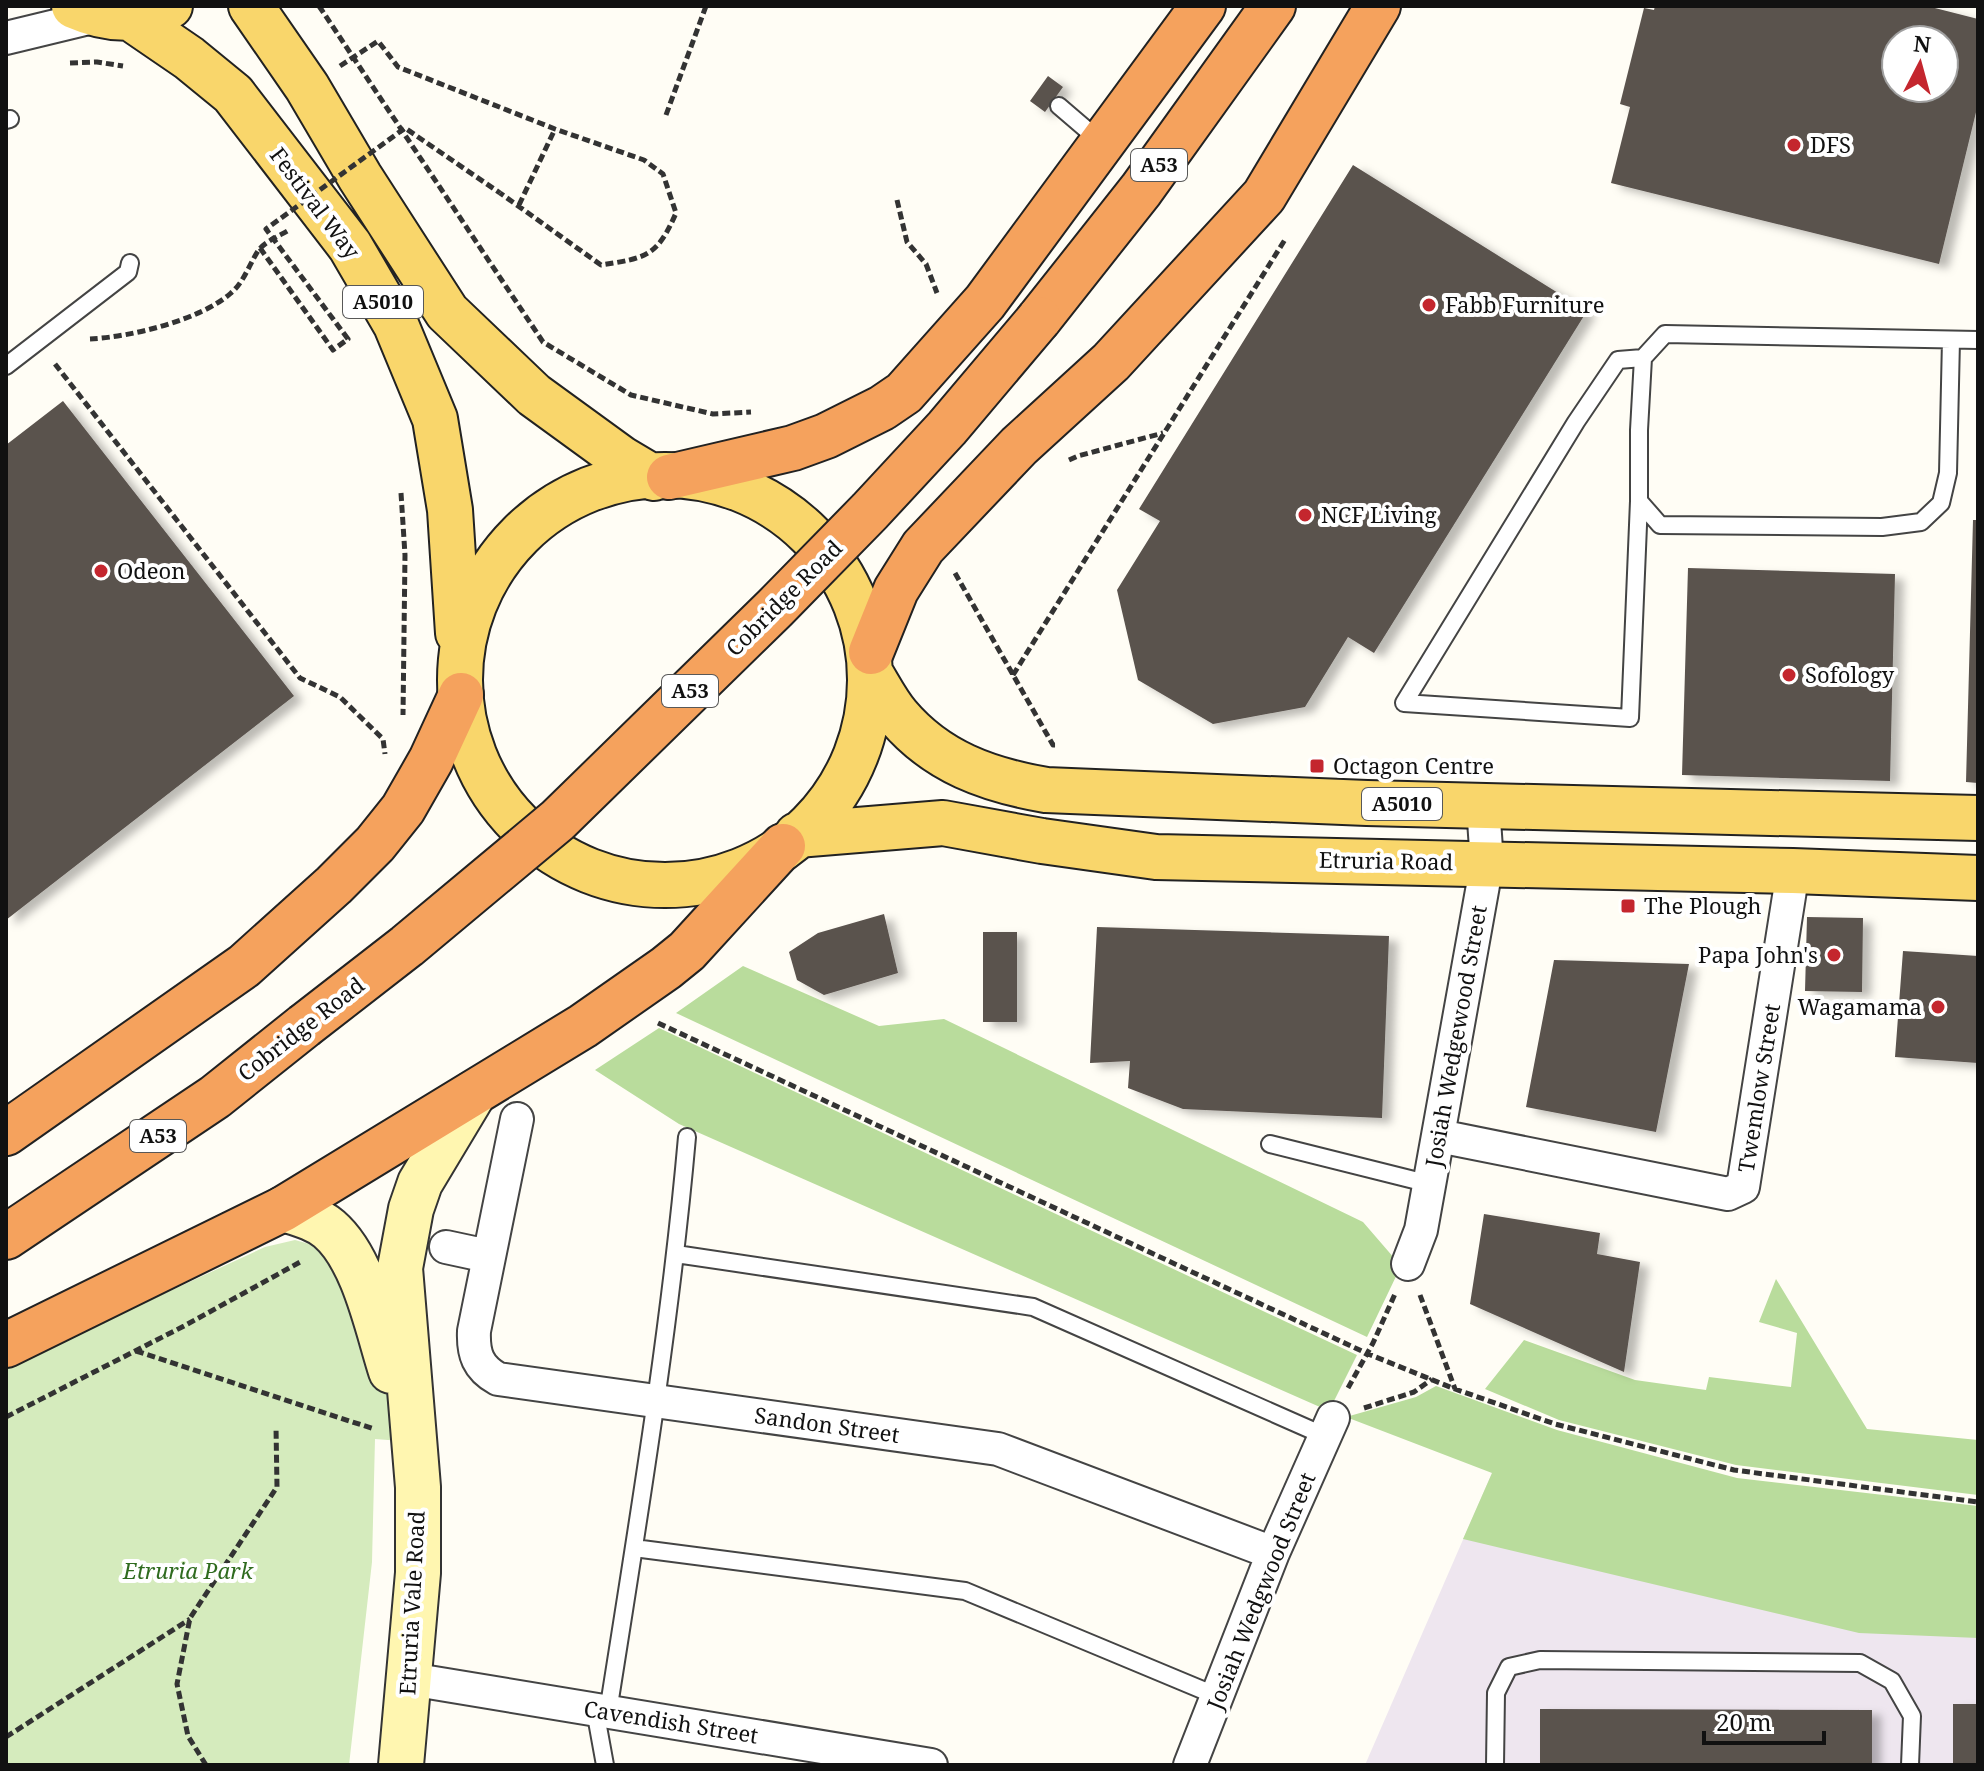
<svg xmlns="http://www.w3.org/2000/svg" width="1984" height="1771" font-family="'Noto Serif',serif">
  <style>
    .industrial { fill: #eee6ef }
    .green { fill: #d5ebbd }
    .forest { fill: #b9dc9c }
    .building { fill: #5a524d; fill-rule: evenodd; filter: url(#shadow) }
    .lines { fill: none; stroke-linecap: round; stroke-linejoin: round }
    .lane-casing { stroke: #444; stroke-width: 20 }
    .street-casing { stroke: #444; stroke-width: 36 }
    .secondary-casing { stroke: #333; stroke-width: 48 }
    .primary-casing { stroke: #222; stroke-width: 48 }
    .highway-casing { stroke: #222; stroke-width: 48 }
    .path { stroke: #333; stroke-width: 5; stroke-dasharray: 8 4; stroke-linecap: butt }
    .lane { stroke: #fff; stroke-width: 16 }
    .street { stroke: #fff; stroke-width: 32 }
    .secondary { stroke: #fff6b0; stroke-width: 44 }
    .primary { stroke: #f9d66b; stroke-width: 44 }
    .highway { stroke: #f5a25d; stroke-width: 44 }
    .highway-bridge-casing { stroke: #222; stroke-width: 48; stroke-linecap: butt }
    .path-bridge { stroke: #333; stroke-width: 5; stroke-dasharray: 8 4; stroke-linecap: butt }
    .highway-bridge { stroke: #f5a25d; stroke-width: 44 }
    .poi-dot { fill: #c4262e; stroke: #fff; stroke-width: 3 }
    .labels { text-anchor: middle; stroke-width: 8; stroke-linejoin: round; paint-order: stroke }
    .shield { fill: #fff; stroke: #585858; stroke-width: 2 }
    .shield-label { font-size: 20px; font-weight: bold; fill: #111 }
    .poi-label { font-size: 22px; fill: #111; stroke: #fff; text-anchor: start }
    .street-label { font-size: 22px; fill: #111; stroke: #fff }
    .park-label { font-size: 22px; font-style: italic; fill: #2f6b1f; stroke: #fff }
  </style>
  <defs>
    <filter id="shadow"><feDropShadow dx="9" dy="5" stdDeviation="4" flood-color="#0004"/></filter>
  </defs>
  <rect width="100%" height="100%" fill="#fffdf5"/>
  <path class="industrial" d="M1492 1473 1978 1576V1765H1365Z"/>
  <path class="green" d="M295 1240 320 1247 341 1266 414 1442 375 1439 372 1562 349 1765H6V1367L265 1247Z"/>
  <path class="forest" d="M743 966 879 1026 944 1019 1363 1222 1401 1266 1367 1337 676 1013Z
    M659 1028 1357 1355 1329 1411 679 1124 595 1070Z
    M1776 1279 1867 1429 1978 1440V1495L1736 1465 1559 1420 1485 1389 1524 1340 1635 1380 1706 1390 1709 1377 1791 1387 1797 1333 1759 1322Z
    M1436 1386 1557 1430 1737 1478 1978 1506V1638L1859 1633 1463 1539 1492 1473 1346 1417 1416 1397Z"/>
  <path class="building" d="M1655 6H1927L1978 19V104L1939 264 1611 183 1630 107 1620 104 1644 8 1654 10ZM1896 40H1944V88H1896Z
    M1048 76 1063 87 1045 112 1030 101Z
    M1353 165 1587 311 1374 653 1348 637 1305 707 1213 724 1138 680 1117 590 1160 521 1139 509Z
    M63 401 294 696 6 920V445Z
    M1973 520H1978V783L1966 782Z
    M1688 568 1895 574 1890 781 1682 775Z
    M884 914 898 973 824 995 797 980 789 952 818 933Z
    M1807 917 1863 918 1862 992 1805 991Z
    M1097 927 1389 936 1382 1118 1183 1109 1128 1088 1130 1061 1090 1063Z
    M983 932H1017V1022H983Z
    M1903 951 1978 956V1063L1895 1057Z
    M1554 960 1689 964 1656 1132 1526 1107Z
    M1484 1214 1600 1233 1597 1254 1640 1262 1624 1372 1470 1304Z
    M1953 1704H1978V1765H1953Z
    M1540 1709 1872 1710V1765H1540Z"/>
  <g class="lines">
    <g class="lane-casing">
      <path id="lane" d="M1059 106 1101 142
        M6 120 10 119
        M1951 340 1948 473 1941 503 1921 522 1882 527 1660 525 1639 501V430L1643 358 1665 334 1978 340
        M6 366 128 272 130 263
        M1639 501 1630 718 1404 703 1576 422 1618 360 1643 358
        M1270 1144 1430 1184
        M676 1254 1033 1307 1325 1436
        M634 1548 965 1591 1217 1696
        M595 1710 605 1765
        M608 1712C638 1521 670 1330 687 1137
        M1495 1765 1496 1693 1509 1667 1540 1660 1860 1663 1892 1681 1912 1716 1910 1765"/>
    </g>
    <g class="street-casing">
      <path id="street" d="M6 38 97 16
        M517 1119 474 1331C473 1354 478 1368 498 1379L998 1449 1273 1553
        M1439 1136 1728 1194 1743 1187 1793 871
        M446 1247 488 1256
        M1408 1264 1421 1230 1487 863 1483 806
        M410 1679 931 1765
        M1190 1765 1273 1553 1333 1418"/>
    </g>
    <g class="secondary-casing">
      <path id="secondary" d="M283 1209C299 1214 316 1218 329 1229 364 1259 377 1327 391 1371
        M401 1765 418 1573V1487L400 1268 411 1209 420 1183 474 1093"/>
    </g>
    <g class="primary-casing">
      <path id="primary" d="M74 6C106 20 139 23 170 6
        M251 6 307 87 360 177 447 312 534 395 622 459 654 478
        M132 19 189 58 233 94 350 246 396 325 435 419 450 510 458 633
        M460 680a205 205 0 1 1 410 0a205 205 0 1 1-410 0Z
        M871 674C879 687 887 703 898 716 937 762 988 780 1046 790L1367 803 1978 818
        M797 835 943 823 1042 841 1156 857 1793 871 1978 878"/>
    </g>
    <g class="highway-casing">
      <path id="highway" d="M1039 319 1141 190 1273 6
        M669 477 793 448 826 436 882 408 904 393 985 302 1203 6
        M871 652 896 590 923 547 1019 446 1111 362 1264 196 1378 6
        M6 1133 244 966 334 885 375 844 403 809 431 760 461 695
        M6 1237 215 1097 304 1026
        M6 1345 283 1209 583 1026 666 968 687 951 783 846"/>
    </g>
    <path class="path" d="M319 6 543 342 631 395 713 414 751 412
      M70 63 97 62 123 66
      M340 66 378 41 398 67 555 129 644 160 663 174 676 213C657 257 646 258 601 265L500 193
      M666 115 706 6
      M897 200 907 242 926 264 937 293
      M519 205 555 129
      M90 339C130 337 201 320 231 293 244 282 249 265 258 251 264 242 279 236 289 230
      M55 364 300 678 340 697 383 739 385 754
      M1069 460 1078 456 1163 433
      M401 493 405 555 403 715
      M955 573 1053 745H1057
      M1013 675 1286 238
      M658 1023 1366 1353 1455 1389 1555 1424 1734 1470 1978 1502
      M1420 1295 1455 1389
      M136 1351 374 1429
      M1348 1388 1373 1343 1395 1294
      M1364 1408 1414 1392 1432 1379
      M6 1417 184 1326 302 1261
      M6 1737 190 1619
      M206 1765 188 1736 177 1684 190 1618 277 1487 276 1427"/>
    <use href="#lane" class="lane"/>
    <use href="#street" class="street"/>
    <use href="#secondary" class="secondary"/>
    <use href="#primary" class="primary"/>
    <use href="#highway" class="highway"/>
    <g class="highway-bridge-casing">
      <path id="highway-bridge" d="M304 1026 407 946 558 820 775 608 870 511 947 428 1039 319"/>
    </g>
    <path class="path-bridge" d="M260 248 333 350 348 339 266 229 405 128 500 193"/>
    <use href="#highway-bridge" class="highway-bridge"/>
  </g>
  <g class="poi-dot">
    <circle cx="1794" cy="145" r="8"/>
    <circle cx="1429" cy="305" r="8"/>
    <circle cx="1305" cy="515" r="8"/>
    <circle cx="101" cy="571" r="8"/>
    <circle cx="1789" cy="675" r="8"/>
    <rect x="1309" y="758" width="16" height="16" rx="4"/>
    <rect x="1620" y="898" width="16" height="16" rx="4"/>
    <circle cx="1834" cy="955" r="8"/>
    <circle cx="1938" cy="1007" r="8"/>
  </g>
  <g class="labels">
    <g class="shield">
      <rect x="1131" y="149" width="56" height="32" rx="6"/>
      <rect x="343" y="286" width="80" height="32" rx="6"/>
      <rect x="662" y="675" width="56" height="32" rx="6"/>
      <rect x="1362" y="788" width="80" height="32" rx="6"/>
      <rect x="130" y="1120" width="56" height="32" rx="6"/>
    </g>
    <g class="shield-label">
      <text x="1159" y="172">A53</text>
      <text x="383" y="309">A5010</text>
      <text x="690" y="698">A53</text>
      <text x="1402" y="811">A5010</text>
      <text x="158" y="1143">A53</text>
    </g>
    <g class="poi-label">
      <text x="1810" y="153">DFS</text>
      <text x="1445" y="313">Fabb Furniture</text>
      <text x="1321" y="523">NCF Living</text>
      <text x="117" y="579">Odeon</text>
      <text x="1805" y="683">Sofology</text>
      <text x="1333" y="774">Octagon Centre</text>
      <text x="1644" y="914">The Plough</text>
      <text x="1818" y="963" text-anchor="end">Papa John's</text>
      <text x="1922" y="1015" text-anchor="end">Wagamama</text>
    </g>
    <g class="street-label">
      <text transform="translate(315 203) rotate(53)" y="8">Festival Way</text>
      <text transform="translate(784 598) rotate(-45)" y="8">Cobridge Road</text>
      <text transform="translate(1386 861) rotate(1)" y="8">Etruria Road</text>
      <text transform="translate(301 1029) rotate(-38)" y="8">Cobridge Road</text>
      <text transform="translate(1456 1036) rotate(-80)" y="8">Josiah Wedgewood Street</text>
      <text transform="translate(1759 1088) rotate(-81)" y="8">Twemlow Street</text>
      <text transform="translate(827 1425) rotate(8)" y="8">Sandon Street</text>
      <text transform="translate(1261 1591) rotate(-68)" y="8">Josiah Wedgwood Street</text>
      <text transform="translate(412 1603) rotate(-87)" y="8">Etruria Vale Road</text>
      <text transform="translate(671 1722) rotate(9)" y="8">Cavendish Street</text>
    </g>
    <g class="park-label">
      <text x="188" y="1579">Etruria Park</text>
    </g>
  </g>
  <rect width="1984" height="1771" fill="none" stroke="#111111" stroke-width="16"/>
  <g transform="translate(1920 64) rotate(6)"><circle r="38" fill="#ffffff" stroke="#a0a0a0" stroke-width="2"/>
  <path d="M0-6L14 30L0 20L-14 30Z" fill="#c4262e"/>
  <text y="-12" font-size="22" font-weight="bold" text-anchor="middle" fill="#111111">N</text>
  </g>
  <path d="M1704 1731v12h120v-12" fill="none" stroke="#111111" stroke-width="4"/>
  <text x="1716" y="1731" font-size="24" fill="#111111" stroke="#ffffff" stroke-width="6" paint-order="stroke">20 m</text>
</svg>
